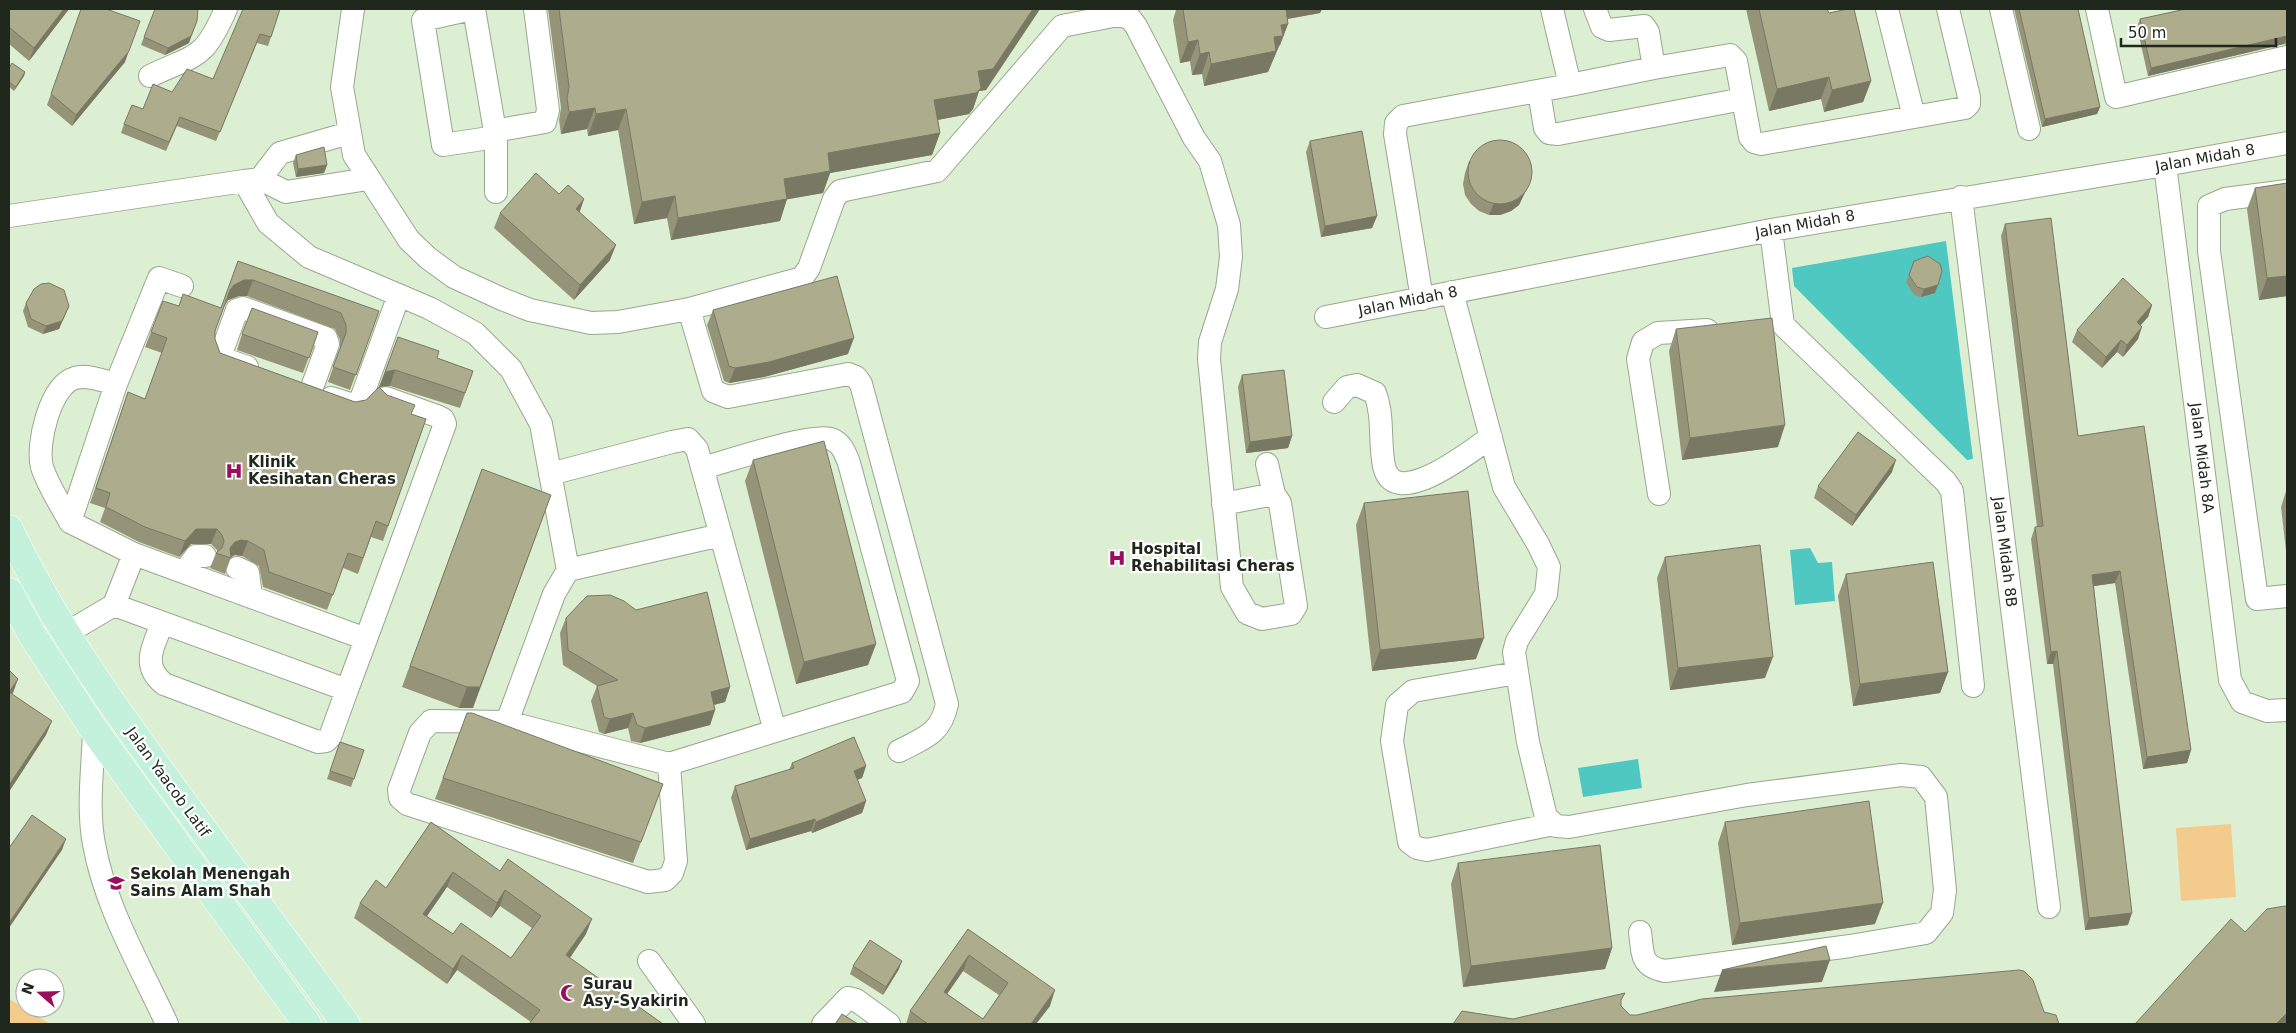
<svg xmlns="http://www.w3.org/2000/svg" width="2296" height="1033" font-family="'DejaVu Sans',sans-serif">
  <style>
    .green { fill: #f3cb8c }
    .water { fill: #4fc8c2 }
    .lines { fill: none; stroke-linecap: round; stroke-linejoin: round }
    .minor-casing { stroke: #96a88d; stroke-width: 24 }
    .major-casing { stroke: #fff; stroke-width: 29 }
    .minor { stroke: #fff; stroke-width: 22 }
    .major { stroke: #c3f1db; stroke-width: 28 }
    .wall { fill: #959479; fill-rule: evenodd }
    .shaded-wall { fill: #797863 }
    .building { fill: #adac8d; stroke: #797863; fill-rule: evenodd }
    .labels { text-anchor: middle; stroke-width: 4.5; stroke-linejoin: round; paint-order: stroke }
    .street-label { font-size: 15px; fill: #20271d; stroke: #fff }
    .poi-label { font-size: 15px; font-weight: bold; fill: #20271d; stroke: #fff; text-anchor: start }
  </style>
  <rect width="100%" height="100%" fill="#ddefd2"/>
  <path class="green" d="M2231 824 2236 897 2181 901 2176 828Z
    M9 999 50 1024H9Z"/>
  <path class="water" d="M1946 241 1973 459 1967 460 1794 286 1792 268Z
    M1810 548 1818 563 1832 562 1835 601 1795 605 1790 550Z
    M1638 759 1642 788 1583 797 1578 768Z"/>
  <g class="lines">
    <g class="minor-casing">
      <path id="minor" d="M353 9 342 87 354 155 409 240 428 258 454 277 502 299 530 310 591 323 618 322 689 309 802 278 809 268 834 199 840 191 937 171 1062 26 1118 15 1130 18 1136 26 1194 138 1210 161 1229 225 1231 257 1227 289 1210 342 1209 359 1232 587 1247 613 1262 619 1291 614 1296 606 1280 503 1274 494 1267 464
        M472 9 423 20 443 145 496 137
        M474 9 496 137V192
        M1595 9 1602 27 1609 30 1644 26 1648 32 1654 68
        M1887 9 1914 117
        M2001 9 2029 129
        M2097 9 2116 97 2287 57
        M150 76C198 53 203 61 226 9
        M1570 85 1654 68 1730 55 1736 61 1750 137 1754 142 1761 144 1965 108 1969 104V97L1948 9
        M1539 92 1545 128 1549 133 1558 134 1743 99
        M494 131 545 122 548 110 535 9
        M2165 165 2230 680 2242 702 2267 711 2287 710
        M260 179 280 153 349 133
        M244 181 268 223 309 257 429 308 475 333 511 369 541 424 568 570 554 594 507 722
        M2287 191 2225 199 2209 206V251L2257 599 2287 596
        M1961 197 2049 907
        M9 216 244 181 260 179 286 192 368 179
        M1771 230 1783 325 1946 482 1952 491 1973 686
        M1452 292 1504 487 1538 544 1549 567 1546 594 1517 641 1514 652 1528 742 1546 817 1556 826 1569 827 1747 795 1901 775 1921 777 1936 797 1945 890 1942 913 1926 933 1850 946 1665 971C1640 966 1643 954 1640 932
        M1422 299 1395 134 1396 123 1403 116 1570 85 1552 9
        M689 309 713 391 728 397 848 374 856 377 861 384 947 704C941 734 924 738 899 751
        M1326 317 1771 230 2165 165 2287 143
        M247 367 224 359 222 351 237 310 243 308 326 338 328 344 311 390
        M331 398 353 405 361 399 399 295
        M1334 402 1347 387 1357 385 1375 393C1384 417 1379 442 1384 466 1394 513 1472 450 1491 437
        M702 468C725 462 814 432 831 439 842 443 845 453 849 463L908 681 902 692 775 731
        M550 474 672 442 688 439 697 449 775 731 669 764 507 722 431 721 420 733 399 790 400 798 407 804 648 882 665 880 672 873 676 861 669 764
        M1659 494 1638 359 1643 342 1658 333 1707 330
        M1223 504 1274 494
        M70 522C61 505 48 486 42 467 36 445 50 385 75 378 87 374 104 381 116 384
        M237 568 248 573 251 596
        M568 570 721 535
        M184 572 196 556H205
        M114 605 134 554
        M162 624C153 646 141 666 164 684L318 742 326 741 330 737 347 690
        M65 634 114 605 347 690 366 639 134 554 70 522 116 384 159 278 182 286
        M366 639 445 424 443 419 437 416 386 398
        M1517 673 1413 691 1397 705 1392 741 1409 842 1417 848 1427 850 1554 824
        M94 730C93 767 87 808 94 844 105 907 141 967 167 1024
        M649 961 694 1024
        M823 1024 848 998 856 1000 889 1024"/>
    </g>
    <g class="major-casing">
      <path id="major" d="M9 529C56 629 120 716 185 805 239 878 292 951 346 1024
        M9 592 31 633 94 730 307 1024"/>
    </g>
    <use href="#minor" class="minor"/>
    <use href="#major" class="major"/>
  </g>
  <path class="wall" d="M69 9 29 61 9 44V10Z
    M81 9 125 62 72 126 47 105Z
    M280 9 268 46 257 43 216 141 177 126 166 151 121 133 124 124 143 109 172 92 213 79Z
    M548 9H1040L986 90 979 91 973 109 969 114 938 120 940 133 932 155 830 173 823 193 787 199 780 221 671 240 667 218 634 224 618 130 588 136 587 129 561 134 559 120 561 108Z
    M1176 9H1322L1320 13 1287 19 1288 24 1280 45 1279 46 1268 72 1204 86 1202 74 1192 75 1190 61 1180 63 1173 20 1176 10Z
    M1746 9H1827L1829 13 1871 81 1863 102 1824 112 1821 99 1769 111Z
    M2014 9H2078L2100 107 2097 114 2042 127Z
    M2287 9V45L2284 44 2148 76 2137 27 2140 19Z
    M144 37 189 43 165 55 141 45Z
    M9 68 25 72 24 76 14 91 9 87Z
    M1310 141 1377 216 1372 228 1321 237 1306 152Z
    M296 155 327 165 324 173 296 177 293 163Z
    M1469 161 1528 186 1519 205 1511 211 1500 215H1489L1479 211 1471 204 1465 195 1463 184 1465 173Z
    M2287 183V296L2259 300 2247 209 2255 188Z
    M559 194 584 199 579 212 610 260 574 300 494 228 500 213Z
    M2005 224 2078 436 2191 750 2187 763 2143 769 2115 583 2094 586 2128 925 2085 930 2053 664H2047L2031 539 2035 527H2037L2001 236Z
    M238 261 379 311 350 390 328 382 340 348V340L335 329 247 296H239L228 300 225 305 215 331V339L220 353 355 402 366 400 379 387 398 337 437 358 473 371 460 408 390 386 379 387 387 395 411 414 426 419 383 541 371 537 358 574 343 568 327 610 263 587 259 566 242 556 235 555 231 557 225 574 210 568 216 553 217 552V550L211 544H191L179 557 139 542 100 522 105 508 90 503 128 392 145 399 162 353 145 347 151 332 179 306 221 308Z
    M1914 261 1935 293 1921 297 1914 295 1906 282Z
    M26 303 69 306 59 329 43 334 28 327 23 311Z
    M2152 305 2148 317 2140 325 2138 339 2123 357 2117 352 2102 368 2072 342 2077 330Z
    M713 310 848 354 764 377 729 383 724 381 707 325Z
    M1676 329 1778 447 1682 460 1669 351Z
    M318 332 303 373 237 350 242 334Z
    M1242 375 1292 436 1288 448 1246 453 1238 387Z
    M753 460 876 644 868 665 796 684 745 481Z
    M482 469 473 708H459L402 687Z
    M1892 472 1852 526 1814 498 1818 486Z
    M2287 488V559L2281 507Z
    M1364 503 1476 659 1372 671 1356 525Z
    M1665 557 1765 678 1670 690 1657 578Z
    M1846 574 1948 672 1940 693 1853 706 1838 596Z
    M566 618 730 687 725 702 714 705 715 710 710 725 640 743 631 741 628 728 604 734 599 732 591 701 597 686 563 665 560 633Z
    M467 713 663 784 633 863 435 799Z
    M340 742 364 750 351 787 327 779Z
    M792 763 866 766 862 778 857 780 866 801 862 813 812 833 811 831 746 850 731 798 735 786 789 770Z
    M431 822 586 934 570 958 663 1024 531 1022 457 970 447 984 354 918 360 903 386 888ZM447 887 491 918 500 906 532 928 511 958 453 934 427 916Z
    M1725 822 1875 924 1732 945 1718 843Z
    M1458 863 1612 948 1605 969 1463 987 1451 884Z
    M968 929 1050 1006 1036 1024H906L910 1011ZM963 971 999 995 983 1019 947 994Z
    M853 966 899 969 883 995 850 974Z"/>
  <path class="shaded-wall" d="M64 9H69L29 61 34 48Z
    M1033 9H1040L986 90 979 91 973 109 969 114 926 122 934 100 978 71Z
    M1281 9H1322L1320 13 1276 21Z
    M1631 9H1640L1630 11Z
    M197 21 189 43 165 55 168 48Z
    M1288 24 1280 45 1279 46 1268 72 1204 86 1211 64 1274 37 1281 25Z
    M2287 36 2284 44 2148 76 2151 68Z
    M1198 40 1190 61 1180 63 1188 42Z
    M129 51 125 62 72 126 76 115Z
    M1209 52 1202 74 1192 75 1200 54Z
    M25 72 24 76 14 91 16 87Z
    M1829 77 1821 99 1769 111 1777 89Z
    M1871 81 1863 102 1824 112 1832 90Z
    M2100 107 2097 114 2042 127 2045 119Z
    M595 108 587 129 561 134 569 112Z
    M626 109 618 130 588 136 596 114Z
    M940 133 932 155 830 173 823 193 784 200 787 199 780 221 671 240 678 218 784 179 828 153Z
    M327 165 324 173 296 177 298 169Z
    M1532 174 1528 186 1519 205 1511 211 1500 215H1489L1494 203Z
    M675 196 667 218 634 224 642 202Z
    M584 199 579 214 576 209Z
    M1377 216 1372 228 1321 237 1325 226Z
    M616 245 610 260 574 300 580 285Z
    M2287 276V296L2259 300 2267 278Z
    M244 280H253L247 296H239L228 300 225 305 230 290 234 285Z
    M1938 285 1935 293 1921 297 1924 289Z
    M2152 305 2148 317 2133 334 2137 322Z
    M69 306 59 329 43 334 46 326Z
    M2142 327 2138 339 2123 357 2127 345Z
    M854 338 848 354 764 377 729 383 735 368Z
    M2121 340 2117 352 2102 368 2106 357Z
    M395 370 390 386 379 387 385 372Z
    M1785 425 1778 447 1682 460 1690 438Z
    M1292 436 1288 448 1246 453 1250 442Z
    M1896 460 1892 472 1852 526 1856 515Z
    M551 495 473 708H459L467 687Z
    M196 529H217L211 544H191L179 557 185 541Z
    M241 540 248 541 242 556 235 555 229 558 230 548 235 542Z
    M2120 571 2115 583 2088 587 2092 575Z
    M1484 638 1476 659 1372 671 1380 650Z
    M876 644 868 665 796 684 804 662Z
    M2057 651 2053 664H2047L2051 652Z
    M1773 657 1765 678 1670 690 1678 668Z
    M1948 672 1940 693 1853 706 1860 684Z
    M18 679 13 693 9 699V692Z
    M730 687 725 702 705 707 711 692Z
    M715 710 710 725 640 743 645 728Z
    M633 713 628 728 604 734 610 719Z
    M52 721 46 735 9 792V785Z
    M2191 750 2187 763 2143 769 2147 757Z
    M866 766 862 778 849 783 854 771Z
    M866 801 862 813 812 833 816 822Z
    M815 819 811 831 746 850 750 839Z
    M66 839 62 850 9 928V923Z
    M453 872 447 887 418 929 423 914Z
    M505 890 500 906 491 918 497 903Z
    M1883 903 1875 924 1732 945 1740 923Z
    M2132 913 2128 925 2085 930 2089 918Z
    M592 919 586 934 561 970 566 955Z
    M1612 948 1605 969 1463 987 1471 966Z
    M462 955 457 970 447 984 453 969Z
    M969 955 963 971 938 1007 944 992Z
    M1830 960 1822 982 1714 992 1722 970Z
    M902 961 899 969 883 995 886 987Z
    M1055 990 1050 1006 1036 1024H1031Z
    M2287 1013V1022L2285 1024H2276Z"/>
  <path class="building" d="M10 9H64L34 48 9 27V10Z
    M81 9H106L140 21 129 51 76 115 51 94Z
    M155 9H198L197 21 191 36 168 48 144 37Z
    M243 9H280L271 37 260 34 220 132 180 117 169 142 124 124 132 105 143 109 153 84 172 92 187 69 213 79Z
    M559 9H1033L993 69 978 71 981 88 976 93 934 100 940 133 828 153 830 171 784 179 787 199 678 218 675 196 642 202 626 109 596 114 595 108 569 112 567 98 569 87Z
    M1183 9H1286L1288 24 1281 25 1283 36 1274 37 1276 51 1211 64 1209 52 1200 54 1198 40 1188 42Z
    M1759 9H1827L1829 13 1848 9H1854L1871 81 1832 90 1829 77 1777 89Z
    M2019 9H2078L2100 107 2045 119Z
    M2186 9H2287V36L2151 68 2140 19Z
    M12 63 25 72 16 87 9 82V68Z
    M1362 131 1377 216 1325 226 1310 141Z
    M1468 172a32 32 0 1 1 64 0a32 32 0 1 1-64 0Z
    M324 147 327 165 298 169 296 155Z
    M536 173 559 194 568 185 584 199 576 209 616 245 580 285 500 213Z
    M2287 183V276L2267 278 2255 188Z
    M2051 218 2078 436 2144 426 2191 750 2147 757 2120 571 2092 575 2132 913 2089 918 2057 651 2051 652 2035 527 2043 526 2005 224Z
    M1928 256 1940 264 1942 271 1938 285 1924 289 1917 287 1909 275 1914 261Z
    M238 261 379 311 356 375 333 367 346 333V325L341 313 253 280H244L234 285 230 290 215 331V339L220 353 355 402 366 400 379 387 387 395 415 405 411 414 426 419 388 526 376 521 363 558 348 553 333 595 269 572 264 550 248 541 241 540 235 542 230 548 231 558 216 553 222 548 224 541 222 535 217 529H196L185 541 145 527 106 507 110 493 96 488 128 392 145 399 167 338 151 332 163 301 179 306 183 294 221 308Z
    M837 276 854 338 769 362 735 368 729 366 713 310Z
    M2123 278 2152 305 2137 322 2142 327 2127 345 2121 340 2106 357 2077 330Z
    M49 283 64 290 69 306 62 321 46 326 31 319 26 303 34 289 41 284Z
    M252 308 318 332 309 358 242 334Z
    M1772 318 1785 425 1690 438 1676 329Z
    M398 337 439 351 437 358 473 371 465 393 395 370 385 372Z
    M1284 370 1292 436 1250 442 1242 375Z
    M1858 432 1896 460 1856 515 1818 486Z
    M824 441 876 644 804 662 753 460Z
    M482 469 551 495 480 687H467L410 666Z
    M1468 491 1484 638 1380 650 1364 503Z
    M1760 545 1773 657 1678 668 1665 557Z
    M1933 562 1948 672 1860 684 1846 574Z
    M707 592 730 687 711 692 715 710 645 728 637 725 633 713 610 719 604 717 597 686 618 680 568 650 566 618 587 596 610 595 624 601 636 610Z
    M9 670 18 679 9 692 52 721 9 785Z
    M467 713H472L663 784 641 842 443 778Z
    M854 737 866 766 854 771 866 801 816 822 815 819 750 839 735 786 794 768 792 763Z
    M340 742 364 750 354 779 330 771Z
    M1869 801 1883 903 1740 923 1725 822Z
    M32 815 66 839 9 923V848Z
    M431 822 500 871 508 859 592 919 566 955 663 1024H529L540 1010 462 955 453 969 360 903 376 880 386 888ZM453 872 497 903 505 890 541 916 511 958 461 923 453 934 423 914Z
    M1600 845 1612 948 1471 966 1458 863Z
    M2285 906 2287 907V1013L2276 1024H2135L2231 919 2245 932 2267 909Z
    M968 929 1055 990 1031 1024H928L910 1011ZM969 955 1008 983 983 1019 944 992Z
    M870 940 902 961 886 987 853 966Z
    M1826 946 1830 960 1722 970Z
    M2019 970 2024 971 2033 980 2044 1012 2056 1015 2059 1024H1453L1462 1011 1513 1019 1625 993 1621 1000V1006L1630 1015H1637L1702 999Z
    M842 1014 858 1024H835Z"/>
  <defs>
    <g id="hospital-bare" transform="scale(1.35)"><path d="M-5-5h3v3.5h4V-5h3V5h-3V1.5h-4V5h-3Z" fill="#9b0e5e" stroke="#fff" stroke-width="2.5" paint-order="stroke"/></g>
    <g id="school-bare" transform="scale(1.35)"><path d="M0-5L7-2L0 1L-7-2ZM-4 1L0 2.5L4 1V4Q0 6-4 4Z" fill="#9b0e5e" stroke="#fff" stroke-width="2.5" paint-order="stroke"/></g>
    <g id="mosque-bare" transform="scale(1.35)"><path d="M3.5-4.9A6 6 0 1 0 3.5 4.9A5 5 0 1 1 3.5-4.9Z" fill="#9b0e5e" stroke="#fff" stroke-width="2.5" paint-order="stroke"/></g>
  </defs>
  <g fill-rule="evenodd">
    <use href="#hospital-bare" x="234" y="471"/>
    <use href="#hospital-bare" x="1117" y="558"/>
    <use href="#school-bare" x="116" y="883"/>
    <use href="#mosque-bare" x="569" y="993"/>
  </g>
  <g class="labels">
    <g class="street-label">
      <text transform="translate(2205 158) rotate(-10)" y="5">Jalan Midah 8</text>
      <text transform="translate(1805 224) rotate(-10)" y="5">Jalan Midah 8</text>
      <text transform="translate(1408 301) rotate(-11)" y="5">Jalan Midah 8</text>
      <text transform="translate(2202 458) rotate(83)" y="5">Jalan Midah 8A</text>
      <text transform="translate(2005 552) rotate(83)" y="5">Jalan Midah 8B</text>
      <text transform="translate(168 782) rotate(54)" y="5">Jalan Yaacob Latif</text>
    </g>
    <g class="poi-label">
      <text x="248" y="467">Klinik<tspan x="248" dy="17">Kesihatan Cheras</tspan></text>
      <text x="1131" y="554">Hospital<tspan x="1131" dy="17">Rehabilitasi Cheras</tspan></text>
      <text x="130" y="879">Sekolah Menengah<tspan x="130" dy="17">Sains Alam Shah</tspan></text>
      <text x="583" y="989">Surau<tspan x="583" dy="17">Asy-Syakirin</tspan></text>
    </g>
  </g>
  <rect width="2296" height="1033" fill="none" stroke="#20271d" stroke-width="20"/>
  <g transform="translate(40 993) rotate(290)"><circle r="24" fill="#ffffff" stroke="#a6a9a5"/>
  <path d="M0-4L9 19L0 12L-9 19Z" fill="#9b0e5e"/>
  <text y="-8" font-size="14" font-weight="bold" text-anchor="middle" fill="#20271d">N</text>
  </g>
  <path d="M2121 38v8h155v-8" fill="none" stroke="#20271d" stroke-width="2.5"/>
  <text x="2128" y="38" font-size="15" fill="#20271d" stroke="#ffffff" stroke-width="4" paint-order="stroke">50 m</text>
</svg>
